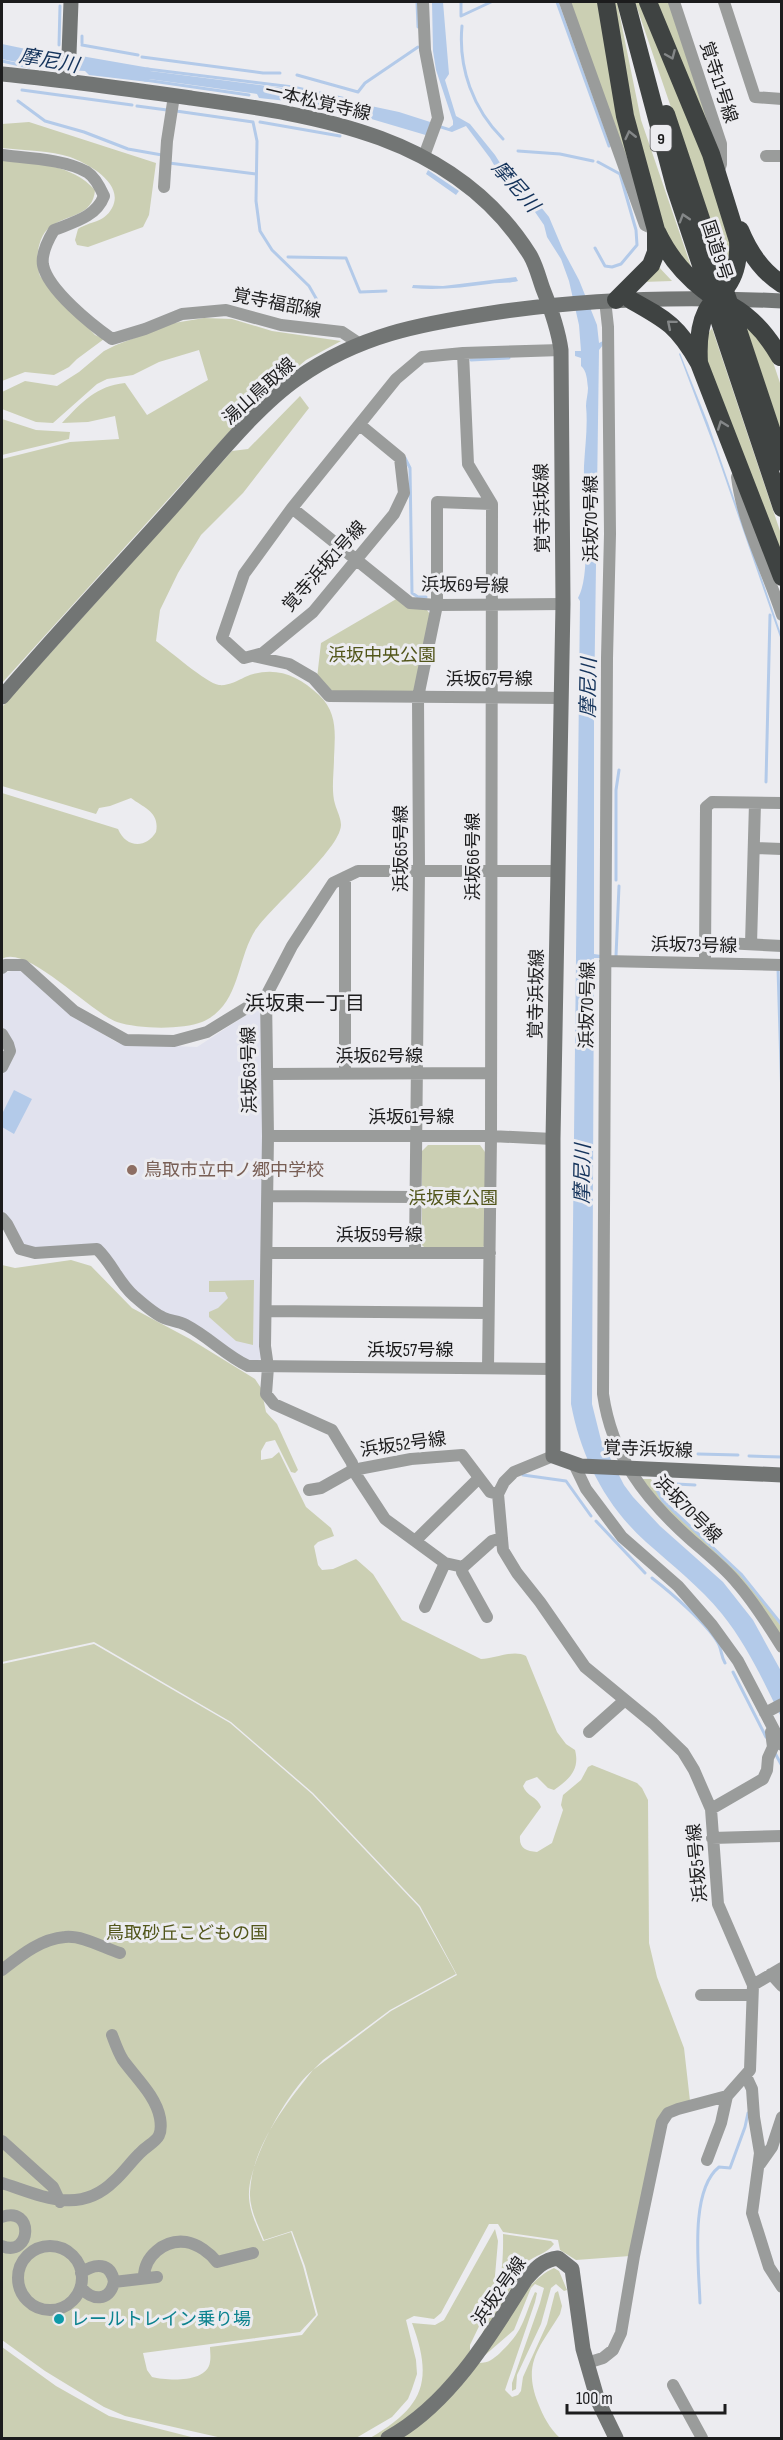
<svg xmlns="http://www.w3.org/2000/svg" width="783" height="2440" font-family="'Sofia Sans Condensed','Noto Sans JP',sans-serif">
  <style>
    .built { fill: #e1e2ee }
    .green { fill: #cbcfb3; fill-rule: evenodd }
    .water { fill: #b3cae9 }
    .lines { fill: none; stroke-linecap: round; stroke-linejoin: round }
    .stream { stroke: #b3cae9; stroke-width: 3 }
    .street { stroke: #9a9c9b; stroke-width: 12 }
    .secondary { stroke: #727574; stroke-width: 15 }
    .highway { stroke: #3f4342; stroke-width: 18 }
    .oneway { stroke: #848788 }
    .education-dot { fill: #8d6e63; stroke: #ececf0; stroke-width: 2 }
    .culture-dot { fill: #0f9aa8; stroke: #ececf0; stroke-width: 2 }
    .labels { text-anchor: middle; stroke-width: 6; stroke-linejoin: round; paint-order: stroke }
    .shield { fill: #ececf0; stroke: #5a5a5c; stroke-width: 1.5 }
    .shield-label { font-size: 16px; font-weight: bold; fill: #1c1c1d }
    .street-label { font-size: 18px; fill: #1c1c1d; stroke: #ececf0 }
    .park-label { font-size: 18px; fill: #52561b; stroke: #ececf0 }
    .education-label { font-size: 18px; fill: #785e54; stroke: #ececf0; text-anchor: start }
    .culture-label { font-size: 18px; fill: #0d838f; stroke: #ececf0; text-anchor: start }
    .water-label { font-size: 20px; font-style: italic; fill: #14335b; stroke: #ececf0 }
    .neighbourhood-label { font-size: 20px; fill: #1c1c1d; stroke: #ececf0 }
  </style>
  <rect width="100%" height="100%" fill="#ececf0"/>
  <path class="built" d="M21 968 72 1015 116 1042 124 1044 197 1047 260 1006 263 1007 261 1358 255 1364 169 1317 130 1286 105 1250 26 1249 2 1215V1076L14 1051 10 1038 2 1026V974Z"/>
  <path class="green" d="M568 2H600L638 189Z
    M610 2H617L641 120 694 275 688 270 654 212Z
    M635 2H642L690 111 730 237 728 274Z
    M653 2H671L720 159Z
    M29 122 156 163 149 215 143 227 88 247 77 245 75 240 78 229C90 221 104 223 112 208 125 184 89 164 70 157 52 151 22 150 2 148V124Z
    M2 160C35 163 72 164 95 190 93 217 67 214 50 227 37 237 35 261 40 276L95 335 104 339 77 359 69 367 54 375 25 372 2 381Z
    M656 264 672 281 642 282Z
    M204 318 232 319 272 331 341 341 306 360 257 401 2 683V459L70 442 119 439 115 416 88 422 62 423C82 402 96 386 125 383L147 415 208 380 199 350 159 362 133 375 107 379 97 384 53 423 36 422 2 409V392L25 381 57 386 79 372 104 351 116 345 174 323Z
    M712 328 781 534V564L705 355 706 337Z
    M746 328H749L770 353 781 386V434Z
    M300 396 309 408 243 493 201 535 178 573 160 610 156 641C169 650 206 683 219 685 228 686 237 681 245 677 273 665 297 674 319 695 338 713 335 734 334 758 334 772 331 791 335 804 337 811 341 818 341 825 340 851 267 909 253 934 236 965 239 1006 202 1022 182 1030 138 1029 117 1022 90 1012 26 944 2 959V793L118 829C126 848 146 849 156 832 160 812 144 808 131 798L110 806 99 808 96 814 2 786V707L232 451 248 449Z
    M2 419 36 430 70 432 69 439 2 455Z
    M398 598 426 609 430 614 416 690 410 695 336 694 317 678 321 643Z
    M428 1145H480L485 1152V1245L480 1250 426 1249 422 1245V1151Z
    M71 1260 91 1266 132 1308 190 1339 255 1379 261 1388 266 1412 277 1424 298 1470 295 1473 291 1472 275 1440 266 1442 261 1451V1460L272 1458 279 1452 306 1507 331 1528 334 1536 318 1542 314 1546 318 1565 322 1570 333 1569 356 1559 373 1574 402 1620 481 1659C495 1659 513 1649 526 1656L557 1732 566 1744 575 1750C580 1769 570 1779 554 1790L548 1788 537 1777 526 1781 523 1786C526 1796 538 1797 541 1807L520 1836C519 1849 526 1851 537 1852L552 1843 563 1810 561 1805 563 1795 581 1780 588 1767 592 1765 637 1783 642 1788 648 1800 649 1943 657 1977 684 2048 690 2101 669 2107 630 2256 576 2260 560 2250 558 2240 503 2232 498 2224H489L441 2313 434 2319 414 2316 406 2320 416 2360 417 2374 412 2389 408 2399 392 2417 356 2438H222L125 2416 104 2407 45 2371 2 2340V1664L94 1644 230 1723 312 1794 419 1907 456 1974 390 2010 323 2060 313 2070 391 2011 457 1975 420 1906 313 1793 231 1722 94 1642 2 1662V1265L15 1268ZM313 2070C286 2104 252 2146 250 2192 249 2208 258 2225 264 2240L292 2231 305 2266 318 2315 302 2335 210 2347C210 2351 211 2357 210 2362 207 2383 168 2381 152 2377L147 2370 143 2353 300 2332 316 2315 303 2266 291 2232 263 2241C257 2226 248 2209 249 2192 250 2159 289 2089 313 2070Z
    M254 1280 253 1345 236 1341 209 1317V1312L218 1308 228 1298 225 1292H209V1281Z
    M640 1479H651L663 1501 720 1553 753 1588 781 1626V1641Z
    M495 2229 498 2241 494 2287 484 2316 470 2345V2351L446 2385 393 2430 378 2438H370C423 2407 434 2382 412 2323L435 2325 444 2320Z
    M503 2234 551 2241 554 2244C547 2254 535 2255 526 2263L476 2348C496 2305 504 2281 503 2234Z
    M554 2268 559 2271 567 2290 564 2291 556 2284 551 2288 541 2324 517 2375 516 2389 512 2391V2383L540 2303 544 2288 535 2284 531 2288 514 2330 484 2356C501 2329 524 2281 554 2268Z
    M535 2292 537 2293 535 2302 505 2390 512 2397 518 2395 521 2391 523 2377 547 2324 555 2293 558 2291 562 2306 560 2314C540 2347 522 2363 538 2403 543 2416 550 2429 560 2438H400L479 2363C489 2363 493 2359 500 2353 525 2329 522 2321 535 2292Z
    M2 2347 56 2386 109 2416 195 2438H2Z"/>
  <path class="water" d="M432 2H443L449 74 445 80 456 116 470 124 495 155 512 182 532 196 549 217 563 250 579 280 597 325 599 343 603 341V345L599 350 594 708V954L601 955 600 958H594L592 1404 601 1440 624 1485 633 1497 660 1526 723 1582 753 1620 781 1671V1717C764 1682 747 1645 722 1614 700 1587 672 1565 646 1542 605 1505 581 1457 571 1404L580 601 578 598C592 575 583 498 584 466 585 446 588 426 586 406 586 400 588 394 588 388 587 380 587 371 581 366V358L575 356V351H581L579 325 569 281 561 259 547 237 544 225 526 199 510 190 504 182 490 158 466 126 452 132 439 128 429 136 368 118 367 120 296 102 259 98 257 94 149 79 148 82 89 75 85 71 49 69 2 59V44L45 53 81 56 150 68V71L291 89 399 112 449 128 453 125V121L436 70 433 51Z
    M428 170 459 191 456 195 426 174Z
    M516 277 518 281C507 284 499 282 489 284 464 287 438 291 412 288L413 285 443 286Z
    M680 353 708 423 781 634V640L715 449 679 354Z
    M14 1090 32 1099 14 1134 2 1127V1114Z"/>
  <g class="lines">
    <path class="stream" d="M417 2 418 27
      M461 2V16L491 2
      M557 2 609 146
      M462 26C458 68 473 109 503 139
      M82 43V36
      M59 45 60 6
      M82 45 138 55
      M142 57 263 73H280
      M2 61 29 67
      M147 69 293 87 346 99
      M297 75 358 92 365 83 418 47
      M145 80 249 95
      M22 90 132 105
      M18 101 45 121 84 132 128 149 162 155
      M137 106 167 110
      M176 111 253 122 257 141 256 201 260 231 272 250 309 286 321 307
      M260 122 340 136
      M518 151 560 154 593 161
      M169 163 256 174
      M595 248 605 266 612 267 621 264 637 245 636 230 620 174 598 162
      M288 257 346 258 360 292 386 291
      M471 360 509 358
      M405 458 410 468 412 593 418 597H426
      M766 782 770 615
      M616 880V790L619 770
      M616 956 619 886
      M778 968 782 1099
      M634 1449 650 1451
      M662 1453 685 1454
      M698 1454 738 1455
      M749 1456 782 1457
      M523 1475 566 1481 591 1516
      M695 1485 657 1483 654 1485 663 1501 741 1574 782 1625
      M596 1521 645 1573
      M652 1578C669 1591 711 1627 719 1645 722 1652 721 1656 725 1663
      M733 1672 766 1737
      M775 1753 782 1766
      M700 2303C699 2268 689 2191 719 2167L730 2168 745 2127 748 2113"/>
    <path class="street" d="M423 2 425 50 438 118 424 156
      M565 2 645 225 656 230
      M674 2 721 144V164L718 173
      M724 2 755 97 782 99
      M2 155C26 158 65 159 87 172 95 177 100 187 104 196 96 217 74 222 54 230 48 240 41 253 43 265 48 290 92 325 112 339L145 329 182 314 226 310 281 325 342 332 360 344
      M766 156H782
      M164 187 167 141 174 96
      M605 300 608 327 610 534 607 658 603 1394C612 1456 644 1498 690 1539 706 1553 724 1567 737 1583 754 1602 768 1625 782 1647
      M463 353 468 464 492 504 491 1136 488 1368
      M360 425 400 458 404 493 394 514 313 612 263 653 244 658 222 638 244 574 292 508 396 379 422 357 463 353 561 350
      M737 477C743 525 767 569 782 615
      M292 508 410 603 437 605 563 604
      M253 656 289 664 313 678 329 696 560 698
      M754 848 782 849
      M705 942 782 946
      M751 944 755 803
      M705 957 706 807 712 802 782 803
      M605 961 782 965
      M2 968 5 965H23L74 1011 126 1040 174 1041 207 1032 266 996
      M2 1034 8 1044 10 1051 2 1067
      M345 1073V877
      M267 1074 491 1073
      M268 1136H491L553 1139
      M268 1196 416 1197
      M2 1218 7 1224 20 1249 35 1253 97 1249C112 1263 118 1282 134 1296 142 1303 154 1314 164 1318 171 1321 179 1321 186 1325 209 1337 225 1355 248 1366L552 1369
      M267 1253H490
      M415 1253 419 869 418 697 437 605V502L492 504
      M266 1311 488 1313
      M553 1456 514 1472 504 1482 498 1494 503 1550 517 1573 540 1602 585 1667 653 1723 683 1752 694 1770 711 1809 718 1904 753 1985 750 2070 727 2096 678 2109 668 2113 662 2122 634 2256 621 2333 613 2350 603 2358 587 2363
      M574 1464 586 1489 622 1537 678 1586 712 1625 738 1661 782 1745
      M309 1490 321 1488 353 1470 352 1463 332 1430 274 1404 266 1394 268 1367 265 1346 268 1136 266 996 292 946 333 883 358 871H557
      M498 1494 490 1492 462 1455 411 1459 353 1470 385 1519 445 1563 463 1567 492 1541 502 1538
      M416 1540 478 1479
      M463 1567 462 1572 487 1617
      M425 1607 445 1563
      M765 1713 782 1704
      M589 1732 625 1700
      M711 1809 763 1779 767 1770 768 1758 773 1747 771 1732
      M712 1838 782 1836
      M2 1970C20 1956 40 1939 65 1937 82 1935 104 1948 120 1953
      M771 1974 782 1986
      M753 1985 782 1968
      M701 1995H751
      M746 2076 752 2089 754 2117 760 2153 752 2213 769 2267 782 2287
      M2 2141 53 2187 60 2202
      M707 2160 721 2123 727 2096
      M760 2164 772 2147 782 2117
      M2 2183C40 2195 79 2216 114 2181 123 2173 130 2163 139 2154 152 2140 164 2142 160 2118 156 2096 136 2078 123 2060 118 2052 115 2043 112 2035
      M2 2217C34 2205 32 2258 2 2246
      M18 2278a32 32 0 1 1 64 0a32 32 0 1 1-64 0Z
      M144 2277C144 2257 164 2239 186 2242 198 2244 210 2253 217 2262L253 2253
      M114 2282 157 2277
      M81 2287C91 2301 110 2302 114 2282 111 2262 95 2263 81 2273
      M673 2385 702 2438"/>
    <path class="secondary" d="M2 74C65 80 128 89 191 98 319 116 455 135 530 255 536 265 539 278 543 289 551 309 558 328 561 350L563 604 553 1139V1456L581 1466 782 1475
      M68 80 71 2
      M2 697C59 631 119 567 177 502 212 463 256 407 298 378 359 335 420 324 492 313 588 298 684 296 782 301
      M388 2438C449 2405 490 2337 526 2279 536 2268 543 2260 558 2258L572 2269 583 2349 598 2401 616 2438"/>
    <path class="highway" d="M606 2 625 116 656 230V252L651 265 616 300
      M626 2 675 187 782 508
      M648 2 711 154 738 241C739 259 736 276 724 290 718 297 710 303 706 312 699 326 698 346 699 363
      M666 114 782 462
      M740 230C749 252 761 271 782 284
      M657 232C668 255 683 274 704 290 712 297 723 301 732 306 753 318 768 336 780 357
      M631 300C667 320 678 326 699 363L782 577"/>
  </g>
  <defs><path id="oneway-chevron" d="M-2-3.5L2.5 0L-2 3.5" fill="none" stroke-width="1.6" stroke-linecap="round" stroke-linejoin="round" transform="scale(1.5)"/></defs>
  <g class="oneway">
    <use href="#oneway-chevron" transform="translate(671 55) rotate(67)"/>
    <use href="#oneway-chevron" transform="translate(630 135) rotate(-103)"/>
    <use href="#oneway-chevron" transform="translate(684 218) rotate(-107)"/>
    <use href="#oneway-chevron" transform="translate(671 324) rotate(-140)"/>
    <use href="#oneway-chevron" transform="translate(722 425) rotate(-110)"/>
  </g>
  <circle class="education-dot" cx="132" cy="1170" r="6"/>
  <circle class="culture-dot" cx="59" cy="2319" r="6"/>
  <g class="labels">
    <rect class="shield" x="650.5" y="125" width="21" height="26" rx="4.5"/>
    <g class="shield-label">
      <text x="661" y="144">9</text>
    </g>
    <g class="street-label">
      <text transform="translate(719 82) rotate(72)" y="6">覚寺11号線</text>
      <text transform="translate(318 102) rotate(13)" y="6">一本松覚寺線</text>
      <text transform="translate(717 250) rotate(72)" y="6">国道9号</text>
      <text transform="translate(277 303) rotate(11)" y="6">覚寺福部線</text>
      <text transform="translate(259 391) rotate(-42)" y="6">湯山鳥取線</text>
      <text transform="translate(542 508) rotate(-91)" y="6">覚寺浜坂線</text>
      <text transform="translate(591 519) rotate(-90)" y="6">浜坂70号線</text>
      <text transform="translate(324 566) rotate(-48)" y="6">覚寺浜坂1号線</text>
      <text transform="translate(465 585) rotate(1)" y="6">浜坂69号線</text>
      <text x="489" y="685">浜坂67号線</text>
      <text transform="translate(401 849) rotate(-90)" y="6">浜坂65号線</text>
      <text transform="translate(473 857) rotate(-90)" y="6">浜坂66号線</text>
      <text transform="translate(694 945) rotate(1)" y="6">浜坂73号線</text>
      <text transform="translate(536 994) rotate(-89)" y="6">覚寺浜坂線</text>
      <text transform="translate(587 1005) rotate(-89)" y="6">浜坂70号線</text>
      <text x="379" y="1062">浜坂62号線</text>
      <text transform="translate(249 1070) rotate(-91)" y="6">浜坂63号線</text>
      <text x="411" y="1123">浜坂61号線</text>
      <text x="379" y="1241">浜坂59号線</text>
      <text x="410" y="1356">浜坂57号線</text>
      <text transform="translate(403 1444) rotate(-8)" y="6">浜坂52号線</text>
      <text transform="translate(648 1449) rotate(2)" y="6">覚寺浜坂線</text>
      <text transform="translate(688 1509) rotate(45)" y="6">浜坂70号線</text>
      <text transform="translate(697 1863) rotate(-95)" y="6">浜坂5号線</text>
      <text transform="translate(499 2291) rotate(-55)" y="6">浜坂2号線</text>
    </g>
    <g class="park-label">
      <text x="382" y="661">浜坂中央公園</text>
      <text x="453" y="1204">浜坂東公園</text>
      <text x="187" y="1939">鳥取砂丘こどもの国</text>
    </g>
    <g class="education-label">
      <text x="144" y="1176">鳥取市立中ノ郷中学校</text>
    </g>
    <g class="culture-label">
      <text x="71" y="2325">レールトレイン乗り場</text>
    </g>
    <g class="water-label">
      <text transform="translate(49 60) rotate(10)" y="7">摩尼川</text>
      <text transform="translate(516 186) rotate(49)" y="7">摩尼川</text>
      <text transform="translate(588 688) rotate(-89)" y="7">摩尼川</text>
      <text transform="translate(582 1174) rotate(-89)" y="7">摩尼川</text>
    </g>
    <g class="neighbourhood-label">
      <text x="305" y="1010">浜坂東一丁目</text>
    </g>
  </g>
  <rect width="783" height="2440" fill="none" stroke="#1c1c1d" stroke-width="6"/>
  <path d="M567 2404v9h158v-9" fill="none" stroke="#1c1c1d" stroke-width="3"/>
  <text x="576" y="2404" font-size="18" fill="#1c1c1d" stroke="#ececf0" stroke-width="4.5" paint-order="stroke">100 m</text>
</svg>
